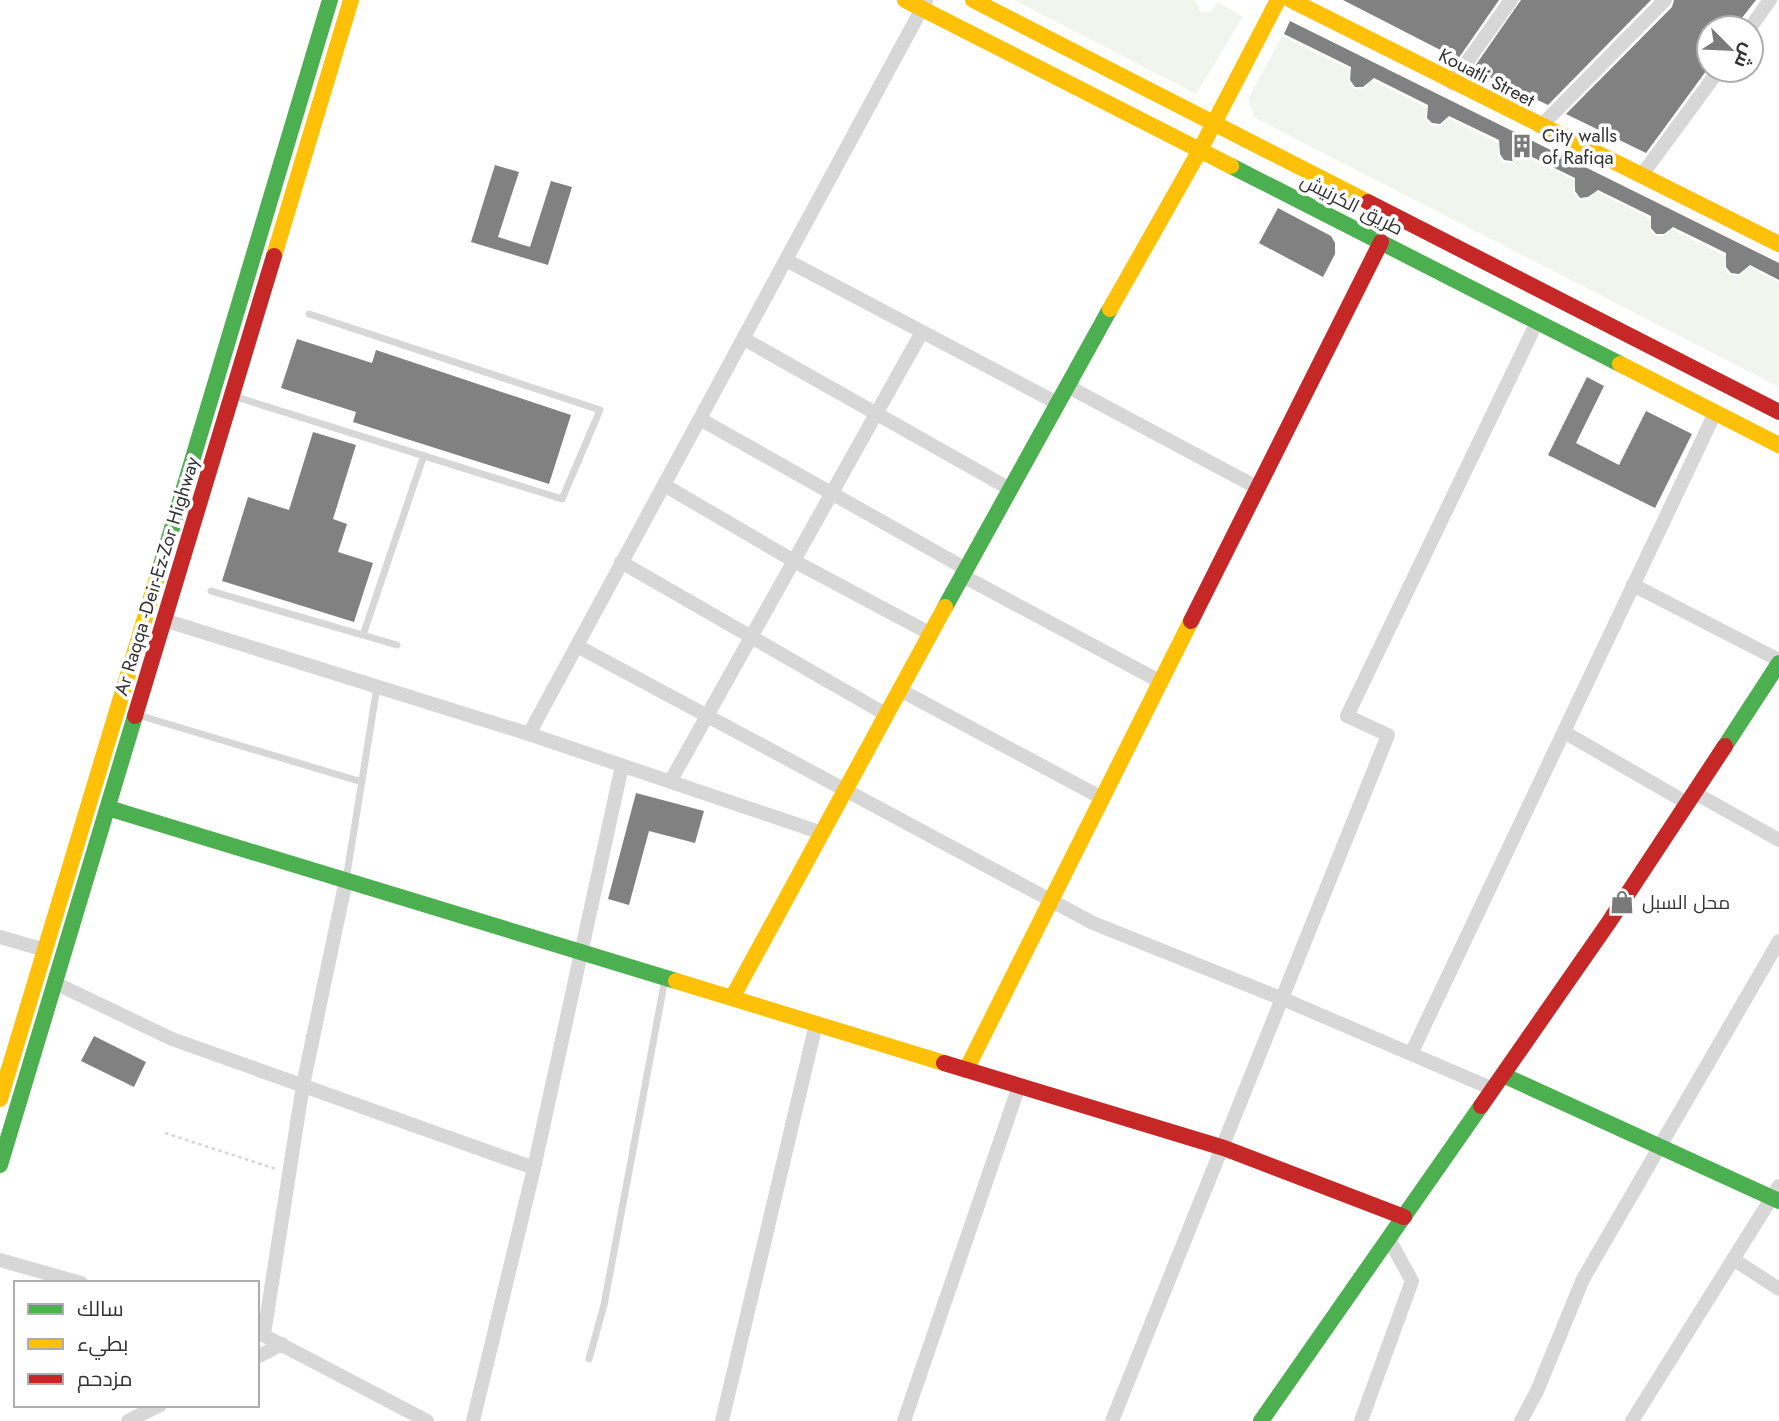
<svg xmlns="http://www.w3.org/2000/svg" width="1779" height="1421" font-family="Jost,Cairo,sans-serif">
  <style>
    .green { fill: #f1f5ed }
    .building { fill: #818181 }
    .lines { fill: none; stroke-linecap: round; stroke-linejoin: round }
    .path { stroke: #d6d6d6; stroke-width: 2.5; stroke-dasharray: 3.5 3.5; stroke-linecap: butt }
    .lane { stroke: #d7d7d7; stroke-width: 7 }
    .street { stroke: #d7d7d7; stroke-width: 14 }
    .fast { stroke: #4caf50; stroke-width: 16 }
    .slow { stroke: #ffc107; stroke-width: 16 }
    .jam { stroke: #c62828; stroke-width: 16 }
    .labels { text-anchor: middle; stroke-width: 7; stroke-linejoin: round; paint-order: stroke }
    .street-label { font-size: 19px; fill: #333; stroke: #fff }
    .poi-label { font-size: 19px; fill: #333; stroke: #fff; text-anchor: start }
  </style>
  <rect width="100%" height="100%" fill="#fff"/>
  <path class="green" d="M1014 0H1195L1201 12H1211L1218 2 1243 17 1196 94Z
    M1282 36 1351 70 1348 81 1354 89H1364L1371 80 1427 108 1425 118 1431 126H1441L1447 118 1500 144 1497 155 1503 163H1513L1520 154 1576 181 1573 192 1579 200H1589L1596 191 1651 219 1649 228 1655 236H1665L1671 229 1727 257 1724 268 1730 276H1740L1747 266 1779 282V387L1255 118 1248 99Z"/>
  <path class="building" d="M1343 0H1499L1458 59Z
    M1521 0H1651L1548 105 1473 69Z
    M1674 0H1756L1734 28H1709V67L1646 153 1566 114 1672 7Z
    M1290 21 1779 263V280L1750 265 1739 274 1731 273 1726 267V253L1673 227 1664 234H1656L1651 228V216L1598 190 1588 197 1580 198 1575 191V178L1522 152 1512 161 1504 160 1500 154 1499 140 1449 116 1440 124 1432 123 1427 118 1428 105 1374 78 1363 87H1355L1350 80 1351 67 1284 34Z
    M495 165 519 172 498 237 530 247 551 181 572 187 548 265 471 242Z
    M1278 208 1331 236 1335 243V254L1323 277 1259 243Z
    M297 339 372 363 376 350 571 415 549 484 353 422 356 412 281 388Z
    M1587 377 1604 386 1576 443 1619 465 1646 411 1692 434 1655 508 1548 455Z
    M313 432 356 445 333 519 347 524 338 552 373 563 354 622 222 581 248 497 289 510Z
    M636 793 704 811 695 843 649 831 629 905 608 899Z
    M94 1036 146 1062 134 1087 81 1061Z"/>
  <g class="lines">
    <path class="path" d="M165 1133 276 1169"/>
    <path class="lane" d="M233 396 562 499 600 410 309 314
      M211 591 397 645
      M363 635 424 455
      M138 715 362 782
      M346 880 377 687
      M589 1359 604 1305 665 979"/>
    <path class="street" d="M1750 28 1770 0
      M1452 83 1511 0
      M1540 127 1665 0
      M1641 176 1719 70
      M788 261 1057 403
      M744 339 1010 489
      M1067 386 1258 488
      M700 419 966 569
      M664 485 794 561 931 634
      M621 562 887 715
      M963 576 1161 682
      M1633 585 1779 660
      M164 620 529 734 822 833
      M577 646 1093 923 1283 999 1493 1089
      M900 690 1102 798
      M1564 732 1687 803
      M529 734 926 1
      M670 782 922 332
      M1695 793 1779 840
      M0 937 45 950
      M55 983 172 1039 534 1168
      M1411 1054 1715 413
      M1733 1259 1779 1289
      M0 1260 81 1283
      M257 1332 427 1421
      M264 1334 303 1085 346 880
      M257 1357 282 1344
      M128 1421 160 1405
      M473 1421 534 1168 622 766
      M722 1421 816 1024
      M904 1421 1019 1086
      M1112 1421 1388 735 1347 716 1537 322
      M1361 1421 1412 1281 1389 1239
      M1521 1421 1537 1391 1583 1279 1779 941
      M1632 1421 1779 1186"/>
    <path class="fast" d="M1231 166 1620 364
      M160 568 330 0
      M945 607 1110 309
      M1725 746 1779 663
      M108 808 676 981
      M1503 1075 1779 1201
      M0 1165 135 716
      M1261 1421 1481 1106"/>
    <path class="slow" d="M905 0 1231 166
      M973 0 1368 202
      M1291 0 1779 244
      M274 256 351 0
      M1110 309 1200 150 1278 0
      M1620 364 1779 445
      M676 981 944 1063
      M732 998 945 607
      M966 1070 1191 621
      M0 1099 160 568"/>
    <path class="jam" d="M1368 202 1779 412
      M1191 621 1381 242
      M135 716 274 256
      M944 1063 1224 1148 1404 1217
      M1481 1106 1609 922 1725 746"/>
  </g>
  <defs>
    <g id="building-bare" transform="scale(1.89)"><path d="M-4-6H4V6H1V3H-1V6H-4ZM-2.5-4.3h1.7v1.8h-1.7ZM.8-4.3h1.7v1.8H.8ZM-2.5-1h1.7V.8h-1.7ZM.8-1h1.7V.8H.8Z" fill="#7a7a7a" stroke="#fff" stroke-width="2.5" paint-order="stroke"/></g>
    <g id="shop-bare" transform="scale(1.89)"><path d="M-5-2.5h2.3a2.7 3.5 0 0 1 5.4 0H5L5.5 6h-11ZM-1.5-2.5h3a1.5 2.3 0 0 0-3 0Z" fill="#7a7a7a" stroke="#fff" stroke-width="2.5" paint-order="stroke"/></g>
  </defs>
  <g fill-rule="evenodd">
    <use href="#building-bare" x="1522" y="146"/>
    <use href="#shop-bare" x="1622" y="902"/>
  </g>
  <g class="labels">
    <g class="street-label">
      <text transform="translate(1487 77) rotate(27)" y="7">Kouatli Street</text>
      <text transform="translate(1352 204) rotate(27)" y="7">طريق الكرنيش</text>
      <text transform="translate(156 576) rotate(-73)" y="7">Ar Raqqa -Deir-Ez-Zor Highway</text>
    </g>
    <g class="poi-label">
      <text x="1542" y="142">City walls<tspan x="1542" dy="22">of Rafiqa</tspan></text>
      <text x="1642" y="909">محل السبل</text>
    </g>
  </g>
  <rect x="14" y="1281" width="245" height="126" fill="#ffffff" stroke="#adadad" stroke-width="2"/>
  <rect x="28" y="1304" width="35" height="10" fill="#4caf50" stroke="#adadad" stroke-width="2"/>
  <text x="77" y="1316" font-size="21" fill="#333333">سالك</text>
  <rect x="28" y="1339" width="35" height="10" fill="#ffc107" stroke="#adadad" stroke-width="2"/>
  <text x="77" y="1351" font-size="21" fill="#333333">بطيء</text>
  <rect x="28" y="1374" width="35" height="10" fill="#c62828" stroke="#adadad" stroke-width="2"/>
  <text x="77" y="1386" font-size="21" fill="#333333">مزدحم</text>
  <g transform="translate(1730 49) rotate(114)"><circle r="33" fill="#ffffff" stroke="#adadad" stroke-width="2"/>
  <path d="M0-5L12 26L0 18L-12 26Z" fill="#7a7a7a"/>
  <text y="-10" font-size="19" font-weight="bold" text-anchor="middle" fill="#333333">ش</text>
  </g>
</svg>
